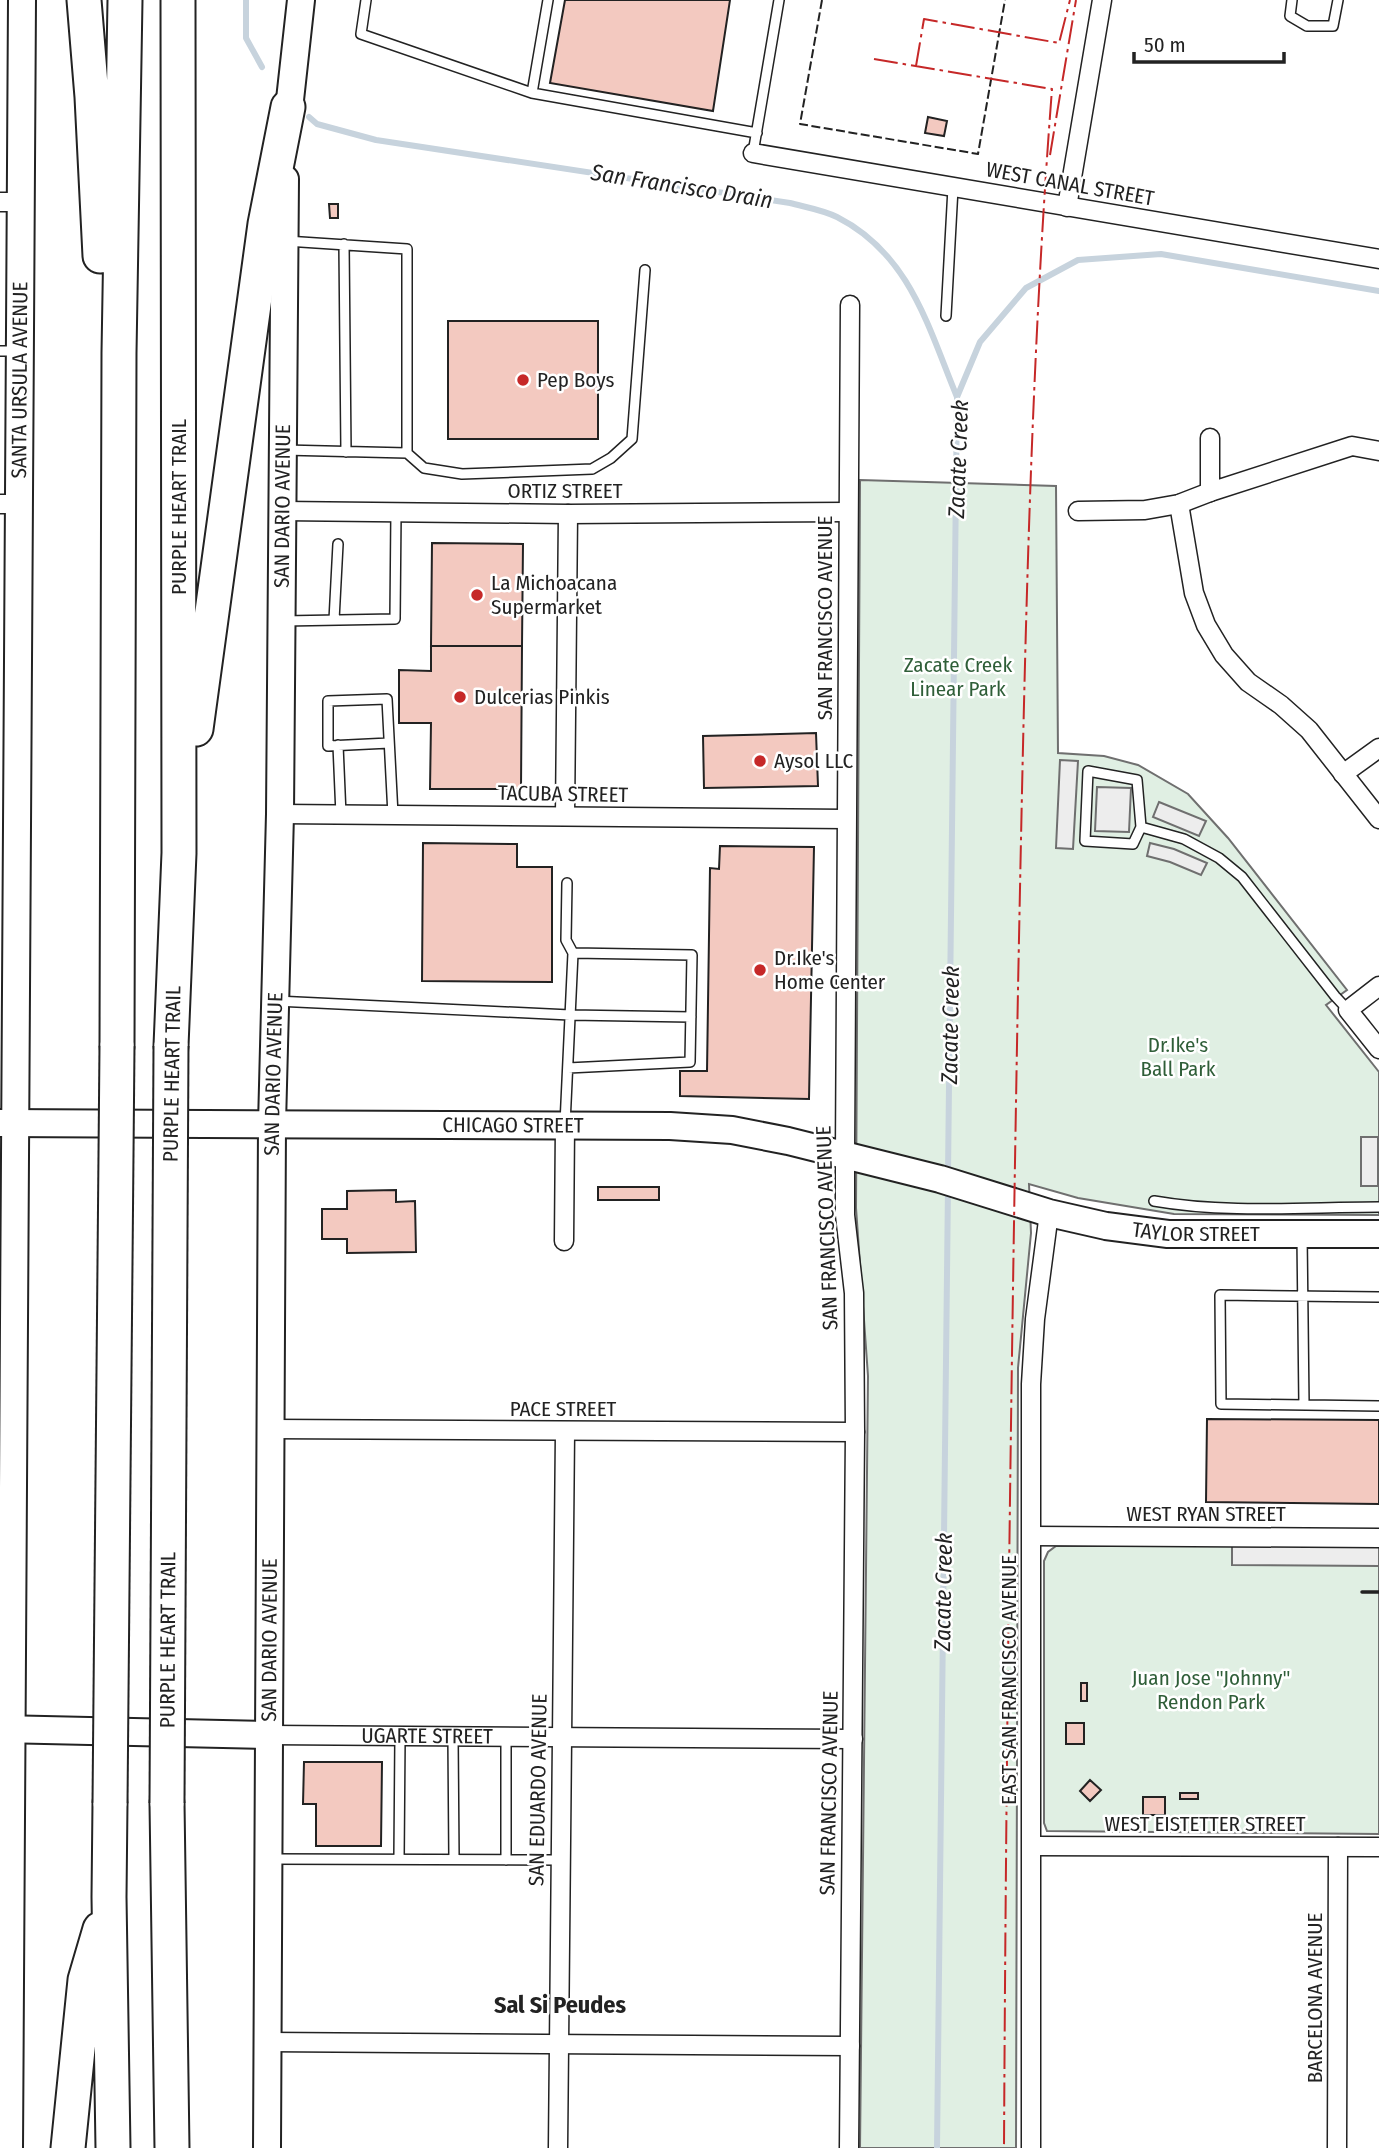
<svg xmlns="http://www.w3.org/2000/svg" width="1379" height="2148" font-family="'Fira Sans Condensed',sans-serif">
  <style>
    .green { fill: #e0efe3; stroke: #6f6f6f; stroke-width: 2 }
    .parking { fill: #ededed; stroke: #6f6f6f; stroke-width: 2 }
    .lines { fill: none; stroke-linecap: round; stroke-linejoin: round }
    .stream { stroke: #c7d3dd; stroke-width: 6 }
    .building { fill: #f3c9c0; stroke: #222; stroke-width: 2 }
    .lane-casing { stroke: #222; stroke-width: 12 }
    .street-casing { stroke: #222; stroke-width: 21 }
    .secondary-casing { stroke: #222; stroke-width: 30 }
    .highway-casing { stroke: #222; stroke-width: 37 }
    .lane { stroke: #fff; stroke-width: 9 }
    .street { stroke: #fff; stroke-width: 18 }
    .secondary { stroke: #fff; stroke-width: 26 }
    .highway { stroke: #fff; stroke-width: 33 }
    .highway-bridge-casing { stroke: #222; stroke-width: 37; stroke-linecap: butt }
    .highway-bridge { stroke: #fff; stroke-width: 33 }
    .fence { stroke: #222; stroke-width: 2; stroke-dasharray: 9 3.5; stroke-linecap: butt }
    .wall { stroke: #222; stroke-width: 3.5 }
    .power { stroke: #c62828; stroke-width: 2; stroke-dasharray: 24 5 3.5 5; stroke-linecap: butt }
    .poi-dot { fill: #c62828; stroke: #fff; stroke-width: 2.5 }
    .labels { text-anchor: middle; stroke-width: 5; stroke-linejoin: round; paint-order: stroke }
    .street-label { font-size: 21px; fill: #222; stroke: #fff }
    .poi-label { font-size: 21px; fill: #222; stroke: #fff; text-anchor: start }
    .park-label { font-size: 21px; fill: #2f5e38; stroke: #fff }
    .water-label { font-size: 23px; font-style: italic; fill: #222; stroke: #fff }
    .quarter-label { font-size: 24px; font-weight: bold; fill: #222; stroke: #fff }
  </style>
  <rect width="100%" height="100%" fill="#fff"/>
  <path class="green" d="M860 480 1056 486 1058 753 1104 756 1138 765 1188 794 1228 838 1347 990 1326 1005 1379 1072V1215L1174 1214 1078 1198 1029 1184 1031 1233 1018 1368 1016 2148H860L868 1376 856 1208Z
    M1056 1546H1379V1834L1047 1831 1044 1823V1561L1048 1552Z"/>
  <path class="parking" d="M1060 760 1078 761 1073 849 1056 848Z
    M1097 787 1131 788 1129 832 1095 831Z
    M1159 802 1206 821 1199 836 1153 817Z
    M1150 843 1174 849 1207 863 1201 875 1170 862 1147 856Z
    M1361 1137H1378V1186H1361Z
    M1232 1546H1379V1566L1232 1565Z"/>
  <g class="lines">
    <path class="stream" d="M246 0V38L262 67
      M309 117 317 124 376 140 790 203C805 207 823 210 837 217 910 254 928 327 957 397
      M948 1173 957 397 980 342 1026 288 1078 260 1161 254 1379 291
      M937 2148 948 1187"/>
  </g>
  <path class="building" d="M565 0H730L713 111 550 83Z
    M928 117 947 121 944 136 925 133Z
    M329 204H338V218H330Z
    M448 321H598V439H448Z
    M432 543 523 544 522 646H431Z
    M431 646H522L521 789H430L431 723H399V670L431 671Z
    M816 733 818 786 704 788 703 736Z
    M423 843 517 844V867H552V982L422 981Z
    M720 846 814 847 809 1099 680 1096V1071H707L710 868 719 869Z
    M598 1187H659V1200H598Z
    M396 1190V1202L415 1201 416 1252 347 1253V1239H322V1209H347V1191Z
    M1207 1419 1379 1420V1504L1206 1502Z
    M1081 1683H1087V1701H1081Z
    M1066 1723H1084V1744H1066Z
    M304 1762H382L381 1846H316V1804H303Z
    M1090 1780 1101 1790 1090 1801 1080 1791Z
    M1180 1793H1198V1799H1180Z
    M1143 1797H1165V1815H1143Z"/>
  <g class="lines">
    <g class="lane-casing">
      <path id="lane" d="M366 0 361 34 532 93 757 133
        M1292 0 1290 16 1307 26H1333L1338 0
        M532 93 548 0
        M753 153 779 0
        M344 244 346 452
        M946 316 953 188
        M0 351H18
        M284 450 407 453V249L286 241
        M407 453 424 468 462 474 592 469 611 458 632 439 645 270
        M334 620 338 544
        M283 621 395 619 396 512
        M389 743 328 746V701L387 699 393 815
        M338 745 341 815
        M1141 827 1133 844 1085 841 1088 771 1137 780 1141 827 1184 839 1219 858 1242 877 1335 996 1348 1010
        M276 1001 570 1015 691 1017
        M568 1068 690 1062 692 955 573 953
        M565 1124 573 953 566 940 567 883
        M1154 1201C1228 1214 1305 1207 1379 1207
        M1302 1235 1304 1405
        M1379 1297 1220 1295 1221 1404 1379 1406
        M453 1737 454 1859
        M272 1859 561 1860
        M399 1859 400 1737
        M506 1860V1738"/>
    </g>
    <g class="street-casing">
      <g id="street">
        <path d="M753 153 1379 259"/>
        <path d="M0 202H21"/>
        <path d="M1067 207 1102 0"/>
        <path d="M1210 438V492L1352 446 1379 451"/>
        <path d="M0 504H18"/>
        <path d="M1179 504 1194 593 1206 625 1224 655 1248 682 1281 705 1309 730 1379 819"/>
        <path d="M282 511 568 514 848 512"/>
        <path d="M1078 511 1145 510 1179 504 1210 492"/>
        <path d="M1343 774 1379 748"/>
        <path d="M280 814 846 819"/>
        <path d="M565 816 568 514"/>
        <path d="M1379 986 1348 1010 1379 1049"/>
        <path d="M564 1241 565 1125"/>
        <path d="M270 1429 855 1432"/>
        <path d="M1032 1536 1379 1538"/>
        <path id="s1" d="M269 1735 853 1739"/>
        <path d="M1032 1846 1379 1847"/>
        <path d="M267 2042 850 2046"/>
        <path d="M558 2148 565 1432"/>
        <path d="M849 2148 855 1432 854 1293 845 1215V1155L850 305"/>
        <path d="M1031 2148V1384L1035 1319 1049 1213"/>
        <path d="M1337 2148 1338 1847"/>
      </g>
    </g>
    <g class="secondary-casing">
      <g id="secondary">
        <path d="M287 127 301 0"/>
        <path id="s2" d="M0 1123 670 1126 732 1130 788 1141 940 1179 1049 1213 1106 1226 1168 1234H1379"/>
        <path d="M0 1729 269 1735"/>
        <path id="s3" d="M9 2148 22 0"/>
        <path id="s4" d="M267 2148 272 1124 280 814 285 179"/>
      </g>
    </g>
    <g class="highway-casing">
      <path id="highway" d="M84 0 92 97 100 256
        M196 729 265 224 288 107
        M117 1046 119 353 125 0
        M171 1046 179 853 178 0
        M110 1803 109 1897 113 2148
        M167 1803 172 2148
        M68 2148 85 1980 100 1929"/>
    </g>
    <use href="#lane" class="lane"/>
    <use href="#street" class="street"/>
    <use href="#secondary" class="secondary"/>
    <use href="#highway" class="highway"/>
    <g class="highway-bridge-casing">
      <g id="highway-bridge">
        <path d="M110 1803 117 1046"/>
        <path id="s5" d="M167 1803 171 1046"/>
      </g>
    </g>
    <use href="#highway-bridge" class="highway-bridge"/>
    <path class="fence" d="M822 0 800 124 978 154 1005 0"/>
    <path class="wall" d="M1362 1592H1379"/>
    <path class="power" d="M874 59 1052 89C1029 388 1024 689 1018 989 1011 1375 1006 1761 1004 2148
      M916 66 924 19 1059 43 1070 0
      M1050 155 1076 0"/>
  </g>
  <g class="poi-dot">
    <circle cx="523" cy="380" r="7"/>
    <circle cx="477" cy="595" r="7"/>
    <circle cx="460" cy="697" r="7"/>
    <circle cx="760" cy="761" r="7"/>
    <circle cx="760" cy="970" r="7"/>
  </g>
  <g class="labels">
    <g class="street-label">
      <text transform="translate(1070 184) rotate(10)" y="7">WEST CANAL STREET</text>
      <text dy="7" stroke="none"><textPath href="#s3" startOffset="1768">SANTA URSULA AVENUE</textPath></text>
      <text x="565" y="498">ORTIZ STREET</text>
      <text transform="translate(179 507) rotate(-90)" y="7">PURPLE HEART TRAIL</text>
      <text dy="7" stroke="none"><textPath href="#s4" startOffset="1642">SAN DARIO AVENUE</textPath></text>
      <text transform="translate(825 618) rotate(-90)" y="7">SAN FRANCISCO AVENUE</text>
      <text transform="translate(563 794) rotate(1)" y="7">TACUBA STREET</text>
      <text transform="translate(172 1074) rotate(-89)" y="7">PURPLE HEART TRAIL</text>
      <text dy="7" stroke="none"><textPath href="#s4" startOffset="1074">SAN DARIO AVENUE</textPath></text>
      <text dy="7" stroke="none"><textPath href="#s2" startOffset="513">CHICAGO STREET</textPath></text>
      <text transform="translate(827 1228) rotate(-92)" y="7">SAN FRANCISCO AVENUE</text>
      <text dy="7" stroke="none"><textPath href="#s2" startOffset="1209">TAYLOR STREET</textPath></text>
      <text x="563" y="1416">PACE STREET</text>
      <text x="1206" y="1521">WEST RYAN STREET</text>
      <text dy="7" stroke="none"><textPath href="#s5" startOffset="163">PURPLE HEART TRAIL</textPath></text>
      <text dy="7" stroke="none"><textPath href="#s4" startOffset="508">SAN DARIO AVENUE</textPath></text>
      <text transform="translate(1009 1680) rotate(-90)" y="7">EAST SAN FRANCISCO AVENUE</text>
      <text dy="7" stroke="none"><textPath href="#s1" startOffset="158">UGARTE STREET</textPath></text>
      <text transform="translate(538 1790) rotate(-89)" y="7">SAN EDUARDO AVENUE</text>
      <text transform="translate(829 1793) rotate(-89)" y="7">SAN FRANCISCO AVENUE</text>
      <text x="1205" y="1831">WEST EISTETTER STREET</text>
      <text transform="translate(1315 1998) rotate(-90)" y="7">BARCELONA AVENUE</text>
    </g>
    <g class="poi-label">
      <text x="537" y="387">Pep Boys</text>
      <text x="491" y="590">La Michoacana<tspan x="491" dy="24">Supermarket</tspan></text>
      <text x="474" y="704">Dulcerias Pinkis</text>
      <text x="774" y="768">Aysol LLC</text>
      <text x="774" y="965">Dr.Ike's<tspan x="774" dy="24">Home Center</tspan></text>
    </g>
    <g class="park-label">
      <text x="958" y="672">Zacate Creek<tspan x="958" dy="24">Linear Park</tspan></text>
      <text x="1178" y="1052">Dr.Ike's<tspan x="1178" dy="24">Ball Park</tspan></text>
      <text x="1211" y="1685">Juan Jose "Johnny"<tspan x="1211" dy="24">Rendon Park</tspan></text>
    </g>
    <g class="water-label">
      <text transform="translate(682 186) rotate(9)" y="8">San Francisco Drain</text>
      <text transform="translate(958 459) rotate(-88)" y="8">Zacate Creek</text>
      <text transform="translate(950 1025) rotate(-89)" y="8">Zacate Creek</text>
      <text transform="translate(943 1592) rotate(-89)" y="8">Zacate Creek</text>
    </g>
    <g class="quarter-label">
      <text x="560" y="2013">Sal Si Peudes</text>
    </g>
  </g>
  <path d="M1134 52v10h150v-10" fill="none" stroke="#222222" stroke-width="3.5"/>
  <text x="1144" y="52" font-size="21" fill="#222222" stroke="#ffffff" stroke-width="5" paint-order="stroke">50 m</text>
</svg>
